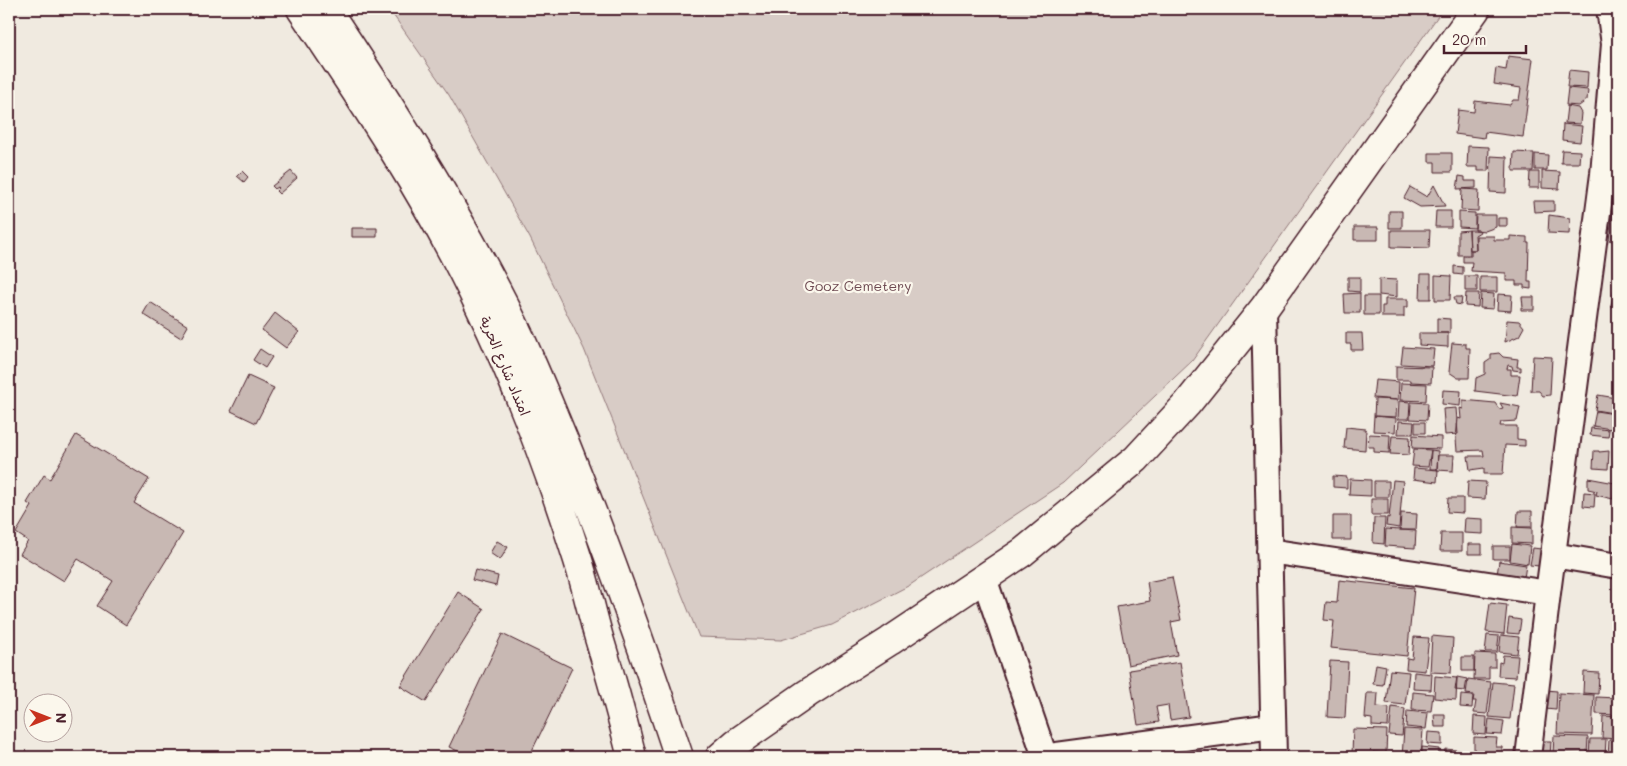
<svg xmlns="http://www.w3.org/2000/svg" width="1627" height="766" font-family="Mali,'Playpen Sans Arabic',sans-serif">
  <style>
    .green { fill: #d8ccc6; stroke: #917678 }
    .building { fill: #c8b8b3; stroke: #4a1f2b }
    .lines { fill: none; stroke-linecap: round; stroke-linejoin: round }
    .minor-casing { stroke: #4a1f2b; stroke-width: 28 }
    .tertiary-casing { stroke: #4a1f2b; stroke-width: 31 }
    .primary-casing { stroke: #4a1f2b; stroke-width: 31 }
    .minor { stroke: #fbf7ec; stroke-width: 24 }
    .tertiary { stroke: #fbf7ec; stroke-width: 28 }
    .primary { stroke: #fbf7ec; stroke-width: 28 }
    .labels { text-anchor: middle; stroke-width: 4.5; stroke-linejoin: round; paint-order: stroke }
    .park-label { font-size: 14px; fill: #6e4a52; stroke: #fbf7ec }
    .street-label { font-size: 14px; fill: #4a1f2b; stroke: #fbf7ec }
  </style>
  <rect width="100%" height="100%" fill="#f0eae0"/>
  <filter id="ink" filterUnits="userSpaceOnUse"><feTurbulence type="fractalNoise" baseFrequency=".02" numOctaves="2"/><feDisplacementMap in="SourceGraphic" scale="10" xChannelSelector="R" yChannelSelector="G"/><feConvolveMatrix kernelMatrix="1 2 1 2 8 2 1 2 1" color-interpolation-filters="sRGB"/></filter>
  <g filter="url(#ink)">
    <path class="green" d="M389 9H1443L1192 361 1063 483 910 585 832 625 781 640 699 637 584 349 530 238 449 95Z"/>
    <path class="building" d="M1508 56 1533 59 1523 137 1485 132 1484 138 1455 134 1458 110 1474 112 1475 101 1510 105 1513 100H1519L1521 88 1494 84 1496 68 1506 70Z
      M1569 70 1588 72 1587 88 1567 87Z
      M1568 88 1588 90 1587 100 1579 106 1566 105Z
      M1567 106 1578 108 1581 113 1580 124 1565 123Z
      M1563 124 1582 126 1580 142 1562 140Z
      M1468 146 1489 147 1488 171H1478V167H1467Z
      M1562 150 1580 151 1579 163H1561Z
      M1514 152 1534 153 1533 171H1513Z
      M1429 153H1452V172H1435V162H1429Z
      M1535 154 1548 155 1547 170H1535Z
      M1491 156 1507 157 1506 193 1490 192Z
      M242 171 248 177 244 182 237 176Z
      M291 171 297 178 279 194 276 191 279 188 278 187 275 189 272 186Z
      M1542 171 1560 172 1559 189 1542 188Z
      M1530 172H1539V188H1529Z
      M1459 176 1465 177V181H1476V188L1457 189Z
      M1434 185 1445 206 1420 207 1404 198 1410 187 1427 197Z
      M1462 189 1479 190 1478 211 1461 210Z
      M1614 199 1618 201V243L1609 240Z
      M1533 201H1554V211L1534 212Z
      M1389 211H1402V228H1389Z
      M1436 211H1451V227H1435Z
      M1459 212 1475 213V228L1459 227Z
      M1476 215H1496V227L1485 231 1475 230Z
      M1549 215 1570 218 1569 234 1548 233Z
      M1498 218H1507V226H1498Z
      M1354 227H1378V240H1354Z
      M352 228H377V237H352Z
      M1391 230H1430L1429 248 1391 247Z
      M1469 230H1479L1480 232 1475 235 1476 250H1470Z
      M1469 230 1470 255H1458V231Z
      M1476 236H1494V240H1510V236L1527 237V243H1529L1528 282H1531V289L1524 288V285H1516V281H1506V273L1471 271 1472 262H1463V256H1471V250H1476Z
      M1618 260V288L1614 287Z
      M1454 266 1463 267V275L1454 274Z
      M1421 274H1431V299H1420Z
      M1435 275 1451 276 1450 300H1435Z
      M1465 276H1477V291H1465Z
      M1348 277H1360V292L1348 291Z
      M1480 277H1497V292H1480Z
      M1379 279 1397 280V297L1379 295Z
      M1614 290 1618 291V307L1611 306Z
      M1360 293V313H1345L1344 294Z
      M1466 293H1479L1478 307 1465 306Z
      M1481 293 1494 294 1493 309 1480 308Z
      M1498 294 1512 295 1511 311 1497 310Z
      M1364 296H1379V315H1364Z
      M1454 297H1462L1461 305 1456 304Z
      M1522 297H1534V310H1521V307H1523Z
      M1385 299H1408V307H1404V317H1382V306H1385Z
      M150 302 188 326 181 338 143 314Z
      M275 313 299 332 286 348 262 330Z
      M1437 318 1450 319V333H1437Z
      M1507 320 1519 321 1524 327 1519 336 1505 342Z
      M1346 333H1362L1363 350H1351V344H1346Z
      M1419 333H1448V347L1419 345Z
      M1452 343 1466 344V348H1470L1469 378H1458L1449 372Z
      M1403 347 1434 349 1432 366 1401 364Z
      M260 349 272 357 265 368 253 360Z
      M1499 353 1503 357 1518 359 1517 367H1521V371L1513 370 1512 366 1508 365 1507 369H1511V375H1520L1517 396 1475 391 1476 378 1485 374V363L1491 359V354Z
      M1533 356 1552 357 1550 395 1543 396 1539 391H1531Z
      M1396 366 1432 367 1431 383 1411 382V380H1396Z
      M248 376 274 388 256 423 231 411Z
      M1375 380 1399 382 1398 400 1373 398Z
      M1401 383 1427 384 1426 401 1400 400Z
      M1443 390 1461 391 1460 406 1442 404Z
      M1598 395 1616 398 1613 413 1595 410Z
      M1375 399 1397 400 1396 417 1374 416Z
      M1618 399V418H1615Z
      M1463 400 1495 403 1499 409 1503 408 1500 403 1520 407 1517 421 1501 422 1500 426H1517V439L1525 440V446L1505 445 1503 474H1484V468L1470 470 1468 456H1484L1483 450 1457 451 1456 439 1458 418 1461 419 1460 408 1463 409Z
      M1399 401 1410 402 1409 419H1398Z
      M1411 402 1428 403 1427 420 1410 419Z
      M1456 408 1458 434 1445 435 1443 409Z
      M1596 411 1615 414 1611 429 1593 426Z
      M1374 416 1396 418 1395 432 1373 431Z
      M1399 421 1414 422 1413 434H1398Z
      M1415 422H1425V433H1415Z
      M1346 427 1366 429 1365 450 1344 448Z
      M1591 428 1609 430 1608 437 1590 435Z
      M1369 434 1390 435 1389 453 1374 452V447H1368Z
      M76 435 149 479 134 503 183 533 126 625 97 606 113 581 78 559 64 581 20 554 28 541 16 533 32 506 27 503 44 475 50 479Z
      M1413 435 1441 437V449L1412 448Z
      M1392 436 1410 437 1409 455 1390 454Z
      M1414 449 1431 450 1428 467 1412 466Z
      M1431 450 1438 451 1437 469H1430Z
      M1594 451H1599V452L1609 451 1608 469 1593 468Z
      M1438 455H1454L1453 471 1437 470Z
      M1414 468 1438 470 1437 482 1413 479Z
      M1333 476 1347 477V488L1333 487Z
      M1588 478 1615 483 1613 499 1596 495 1597 491 1588 489Z
      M1350 479 1371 480V496L1349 495Z
      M1393 480 1403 481 1399 528 1386 526 1387 517 1389 518Z
      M1374 481H1389V497H1374Z
      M1468 481 1486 482 1485 499 1467 498Z
      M1584 492 1595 493 1594 507 1583 506Z
      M1448 498H1463V513L1447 512Z
      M1371 499H1388V515H1371Z
      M1518 511H1532V527H1517Z
      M1401 513 1417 514 1416 530H1400Z
      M1333 516H1351V540H1333Z
      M1374 518H1385L1384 544 1373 543Z
      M1465 518 1483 519V534L1464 533Z
      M1512 527 1532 528V544L1512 543Z
      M1386 529 1416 531 1415 548 1385 546Z
      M1441 533H1462V551H1440Z
      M497 541 508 547 500 560 490 553Z
      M1468 544H1482V554H1468Z
      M1512 544 1530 546 1528 564 1510 561Z
      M1493 546H1510V559H1493Z
      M1533 548 1541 549 1539 566 1530 565Z
      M1499 561 1526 565 1524 578 1497 575Z
      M475 570 498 576 496 586 472 580Z
      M1172 577 1181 620 1171 622 1177 655 1128 665 1117 607 1150 601 1147 582Z
      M1339 580 1414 588 1407 656 1331 648 1334 621 1324 620 1326 602 1337 603Z
      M458 592 484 609 426 702 400 686Z
      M1490 603 1507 605 1504 634 1486 632Z
      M1509 618 1521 620 1519 634 1507 633Z
      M502 634 572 668 529 757H471L449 747Z
      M1487 635 1499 636 1497 652H1485Z
      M1501 635 1519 637 1517 654 1499 652Z
      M1432 636 1453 638 1451 673 1430 672Z
      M1414 637 1429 638 1425 671 1406 669 1407 658 1412 659Z
      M1475 653 1495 654V667H1489V679H1474Z
      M1503 655 1518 656 1516 677 1498 676 1499 662 1502 663Z
      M1462 657H1474V671H1462Z
      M1330 661 1348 662 1345 718 1327 717Z
      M1180 662 1189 717 1170 720 1168 705 1156 707 1159 722 1138 725 1129 670Z
      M1376 664 1386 666 1383 685 1373 684Z
      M1390 670 1409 672 1405 705 1386 703Z
      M1414 672 1432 674 1431 690 1413 689Z
      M1584 672 1599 673 1598 694 1583 693Z
      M1435 676 1457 678 1456 700 1434 698Z
      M1457 677 1467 679 1465 691 1455 690Z
      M1468 679 1491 682 1487 714 1474 713 1476 701H1473L1474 695 1466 694Z
      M1493 682 1514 684 1510 719 1489 717Z
      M1546 690 1557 691 1556 710 1545 709Z
      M1413 692 1433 694 1431 711 1412 710Z
      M1367 693H1378L1377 707 1389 708 1388 727 1372 726V719L1365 718Z
      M1559 693 1594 695 1592 735 1557 734Z
      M1461 695 1473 696 1472 708 1460 707Z
      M1596 697 1616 698 1615 715 1596 714Z
      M1392 707 1405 709 1402 736 1389 735Z
      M1407 711 1428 713 1426 729 1406 727Z
      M1434 714H1445V727H1435Z
      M1474 716 1487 717 1486 735 1473 734Z
      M1603 716 1618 717V739L1602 738Z
      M1489 719 1504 721 1502 735 1487 734Z
      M1353 729 1387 730 1386 753 1373 752V755L1352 754Z
      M1404 729 1423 730 1421 757H1402Z
      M1428 732 1442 733V745L1427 744Z
      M1554 736 1588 737 1587 755 1553 753Z
      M1474 737 1497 738 1496 747H1502V755L1474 753Z
      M1590 739H1606L1605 757H1589Z
      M1609 740H1618V757H1608Z
      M1539 741H1551L1550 757H1538Z
      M1422 747 1439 749 1438 757H1422Z
      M1445 749 1466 751 1465 757H1444Z
      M1466 754 1483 755V757H1466Z
      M1553 755 1585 757H1553Z"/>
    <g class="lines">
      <g class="minor-casing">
        <path id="minor" d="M1264 308 1274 757
          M1269 551 1548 593
          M1553 555 1618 566
          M984 578 1045 757
          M1042 757 1273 726
          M1528 757 1548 593 1603 174 1614 44 1609 9"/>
      </g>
      <g class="tertiary-casing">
        <path id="tertiary" d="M720 757 736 743 808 693 890 641 1023 552 1136 459 1187 404 1264 308 1476 9"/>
      </g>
      <g class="primary-casing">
        <path id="primary" d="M301 9C365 104 429 200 478 303 517 383 549 469 576 554 585 581 591 610 599 638 611 677 622 717 632 757
          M326 9C387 100 446 193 497 291 523 340 544 392 565 443 607 547 644 651 679 757"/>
      </g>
      <use href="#minor" class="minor"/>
      <use href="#tertiary" class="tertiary"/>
      <use href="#primary" class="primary"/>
    </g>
  </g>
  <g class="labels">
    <g class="park-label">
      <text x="858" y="291">Gooz Cemetery</text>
    </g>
    <g class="street-label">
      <text transform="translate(505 366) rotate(67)" y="5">امتداد شارع الحرية</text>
    </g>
  </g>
  <rect width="1627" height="766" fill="none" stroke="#fbf7ec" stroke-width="30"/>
  <rect x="15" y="15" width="1597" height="736" fill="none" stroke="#4a1f2b" stroke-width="2" filter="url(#ink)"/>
  <g transform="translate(48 718) rotate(90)"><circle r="24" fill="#fbf7ec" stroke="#b4a19f"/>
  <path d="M0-4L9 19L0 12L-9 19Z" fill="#c8321e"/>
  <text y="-8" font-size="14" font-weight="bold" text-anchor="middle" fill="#4a1f2b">N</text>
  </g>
  <path d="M1444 45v8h82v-8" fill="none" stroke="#4a1f2b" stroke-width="2.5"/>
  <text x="1452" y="45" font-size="15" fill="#4a1f2b" stroke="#fbf7ec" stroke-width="4" paint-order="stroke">20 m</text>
</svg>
